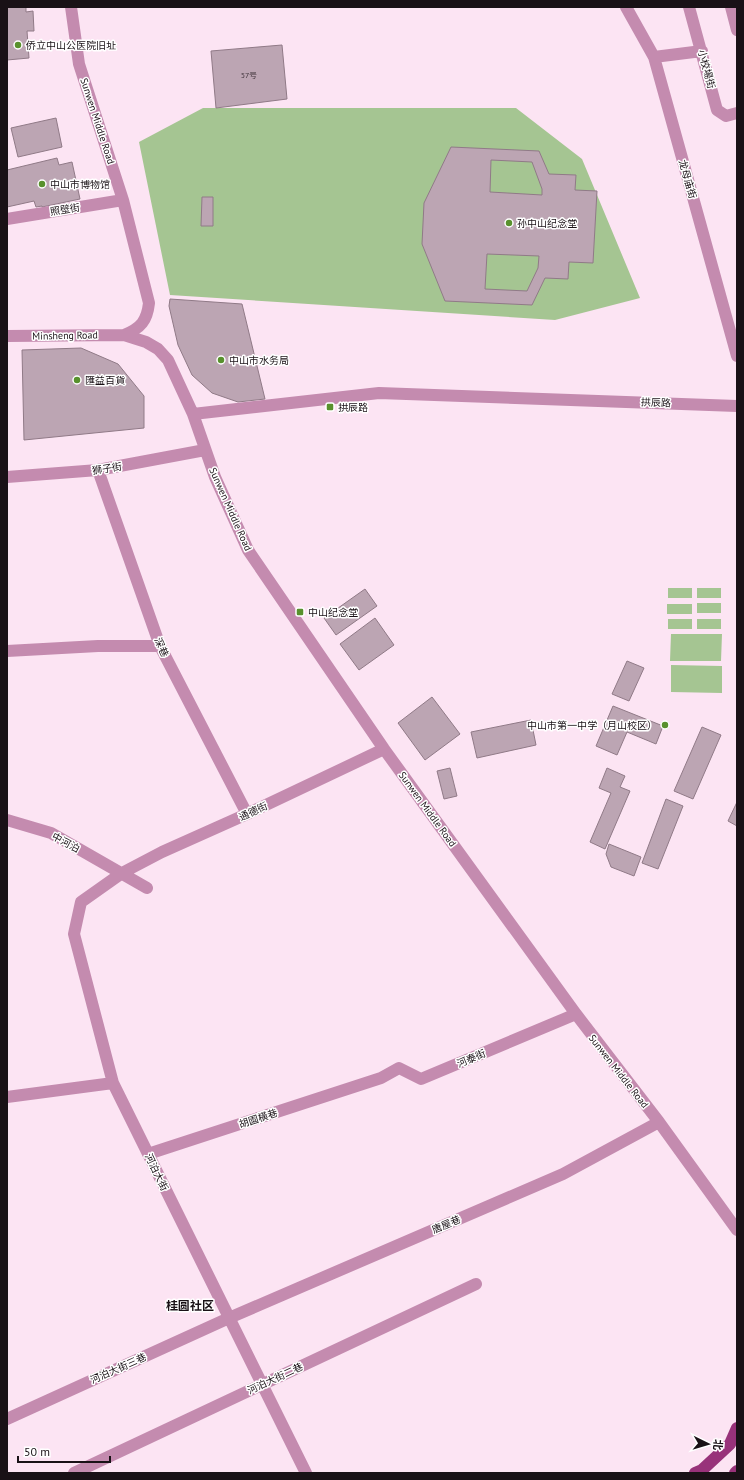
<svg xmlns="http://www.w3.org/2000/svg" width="744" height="1480" font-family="'PT Sans','Noto Sans SC',sans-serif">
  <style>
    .green { fill: #a5c592 }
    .building { fill: #bca5b3; stroke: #907a87; fill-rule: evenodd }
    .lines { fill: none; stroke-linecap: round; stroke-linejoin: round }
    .minor { stroke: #c48baf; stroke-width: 12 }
    .major { stroke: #98327a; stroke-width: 12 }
    .poi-dot { fill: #58912d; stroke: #fff; stroke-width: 1.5 }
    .labels { text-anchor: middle; stroke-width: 3; stroke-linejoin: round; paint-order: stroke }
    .number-label { font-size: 8px; fill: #42363d }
    .poi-label { font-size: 10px; fill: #191116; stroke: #fff; text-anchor: start }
    .street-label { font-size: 10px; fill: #191116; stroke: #fff }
    .quarter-label { font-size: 12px; font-weight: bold; fill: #191116; stroke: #fff }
  </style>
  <rect width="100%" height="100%" fill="#fce4f3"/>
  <path class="green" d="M203 108H516L582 159 640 298 555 320 170 295 139 142Z
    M668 588H692V598H668Z
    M697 588H721V598H697Z
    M697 603H721V613H697Z
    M667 604H692V614H667Z
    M668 619H692V629H668Z
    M697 619H721V629H697Z
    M671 634H722L721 661H670Z
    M671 665 722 666V693L671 692Z"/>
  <path class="building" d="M7 7H26V12L33 11 34 31H27L29 58 7 60Z
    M282 45 287 99 216 108 211 51Z
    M56 118 62 147 18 157 11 128Z
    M451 147 539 151 549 174 576 175 575 190 597 191 593 263 569 262 568 279 545 278 532 305 445 301 422 244 424 203ZM491 160 532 162 542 189V195L490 192ZM487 254 539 256 538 268 527 291 485 289Z
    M57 158 59 165 72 162 80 199 42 207V206L36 207 34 201 7 207V170Z
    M202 197H213V226H201Z
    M170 299 242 304 265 399 238 402 212 393 192 375 178 345 169 306Z
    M81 348 118 364 144 396V428L24 440 22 350Z
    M365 589 377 606 336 635 324 618Z
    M375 618 394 645 359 670 340 644Z
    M627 661 644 668 629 701 612 694Z
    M432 697 460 734 425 760 398 723Z
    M613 706 663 726 656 744 627 732 617 755 596 746Z
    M531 720 536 745 477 758 471 732Z
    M702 727 721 735 693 799 674 791Z
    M450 768 457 796 444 799 437 771Z
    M607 768 625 776 620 787 630 791 605 849 590 842 611 793 599 788Z
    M666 799 683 806 658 869 642 863Z
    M737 802V826L728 821Z
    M609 844 641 857 634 876 611 867 606 854Z"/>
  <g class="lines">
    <path class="minor" d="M71 7 79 64 123 200 149 303C147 321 141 328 124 335
      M626 7 654 57 737 356
      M689 7 717 110 726 116 737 113
      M731 7 737 30
      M654 57 702 51
      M7 219 123 200
      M7 336 124 335 146 342 158 349 168 360 193 414 215 477 248 550 384 749 576 1014 659 1122 737 1230
      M193 414 379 393 737 406
      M98 470 160 646 247 814
      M7 477 98 470 205 450
      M7 651 98 646H160
      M7 820 51 833 147 888
      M7 1097 113 1083
      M148 1154 381 1078 399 1068 421 1079 576 1014
      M7 1419 229 1318 563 1174 659 1122
      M74 1473 476 1284
      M306 1473 113 1083 74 934 81 902 122 873 162 852 247 814 384 749"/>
    <path class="major" d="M695 1473 702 1470 730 1444 737 1428
      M735 1473 737 1471"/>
  </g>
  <g class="poi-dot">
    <circle cx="18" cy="45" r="4"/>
    <circle cx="42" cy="184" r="4"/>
    <circle cx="509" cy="223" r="4"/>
    <circle cx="221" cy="360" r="4"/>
    <circle cx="77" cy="380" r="4"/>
    <rect x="326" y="403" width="8" height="8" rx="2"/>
    <rect x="296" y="608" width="8" height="8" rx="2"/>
    <circle cx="665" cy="725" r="4"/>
  </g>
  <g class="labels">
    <g class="number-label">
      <text x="249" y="78">57号</text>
    </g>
    <g class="poi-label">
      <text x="26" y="49">侨立中山公医院旧址</text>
      <text x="50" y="188">中山市博物馆</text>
      <text x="517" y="227">孙中山纪念堂</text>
      <text x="229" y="364">中山市水务局</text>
      <text x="85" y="384">匯益百貨</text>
      <text x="338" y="411">拱辰路</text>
      <text x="308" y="616">中山纪念堂</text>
      <text x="657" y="729" text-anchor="end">中山市第一中学（月山校区）</text>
    </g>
    <g class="street-label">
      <text transform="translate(707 69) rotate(75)" y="4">小校場街</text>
      <text transform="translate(98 121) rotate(72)" y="4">Sunwen Middle Road</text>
      <text transform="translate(688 179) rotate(74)" y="4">龙母庙街</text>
      <text transform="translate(65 209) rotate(-9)" y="4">照壁街</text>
      <text transform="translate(65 335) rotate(-1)" y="4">Minsheng Road</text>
      <text transform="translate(656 402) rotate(2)" y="4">拱辰路</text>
      <text transform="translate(107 468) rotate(-9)" y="4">狮子街</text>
      <text transform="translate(231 509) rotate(66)" y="4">Sunwen Middle Road</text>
      <text transform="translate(162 647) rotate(66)" y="4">深巷</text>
      <text transform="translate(428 809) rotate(54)" y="4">Sunwen Middle Road</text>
      <text transform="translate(253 811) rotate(-25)" y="4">通德街</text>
      <text transform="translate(66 842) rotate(28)" y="4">中河泊</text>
      <text transform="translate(471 1058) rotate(-23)" y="4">河泰街</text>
      <text transform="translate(619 1071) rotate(52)" y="4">Sunwen Middle Road</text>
      <text transform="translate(258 1118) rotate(-18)" y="4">胡園橫巷</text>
      <text transform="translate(157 1172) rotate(64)" y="4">河泊大街</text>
      <text transform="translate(446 1224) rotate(-23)" y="4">唐屋巷</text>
      <text transform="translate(118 1368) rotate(-24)" y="4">河泊大街三巷</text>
      <text transform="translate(275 1378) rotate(-25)" y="4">河泊大街二巷</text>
    </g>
    <g class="quarter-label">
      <text x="190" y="1310">桂圆社区</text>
    </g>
  </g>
  <rect width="744" height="1480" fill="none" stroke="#191116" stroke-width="16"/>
  <g transform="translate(708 1444) rotate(95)" stroke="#ffffff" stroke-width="3" paint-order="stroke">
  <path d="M0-3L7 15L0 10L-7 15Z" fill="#191116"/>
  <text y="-6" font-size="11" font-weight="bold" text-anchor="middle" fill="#191116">北</text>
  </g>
  <path d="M18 1456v6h92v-6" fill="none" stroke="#191116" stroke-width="2"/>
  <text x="24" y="1456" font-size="12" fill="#191116" stroke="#ffffff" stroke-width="3" paint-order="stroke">50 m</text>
</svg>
